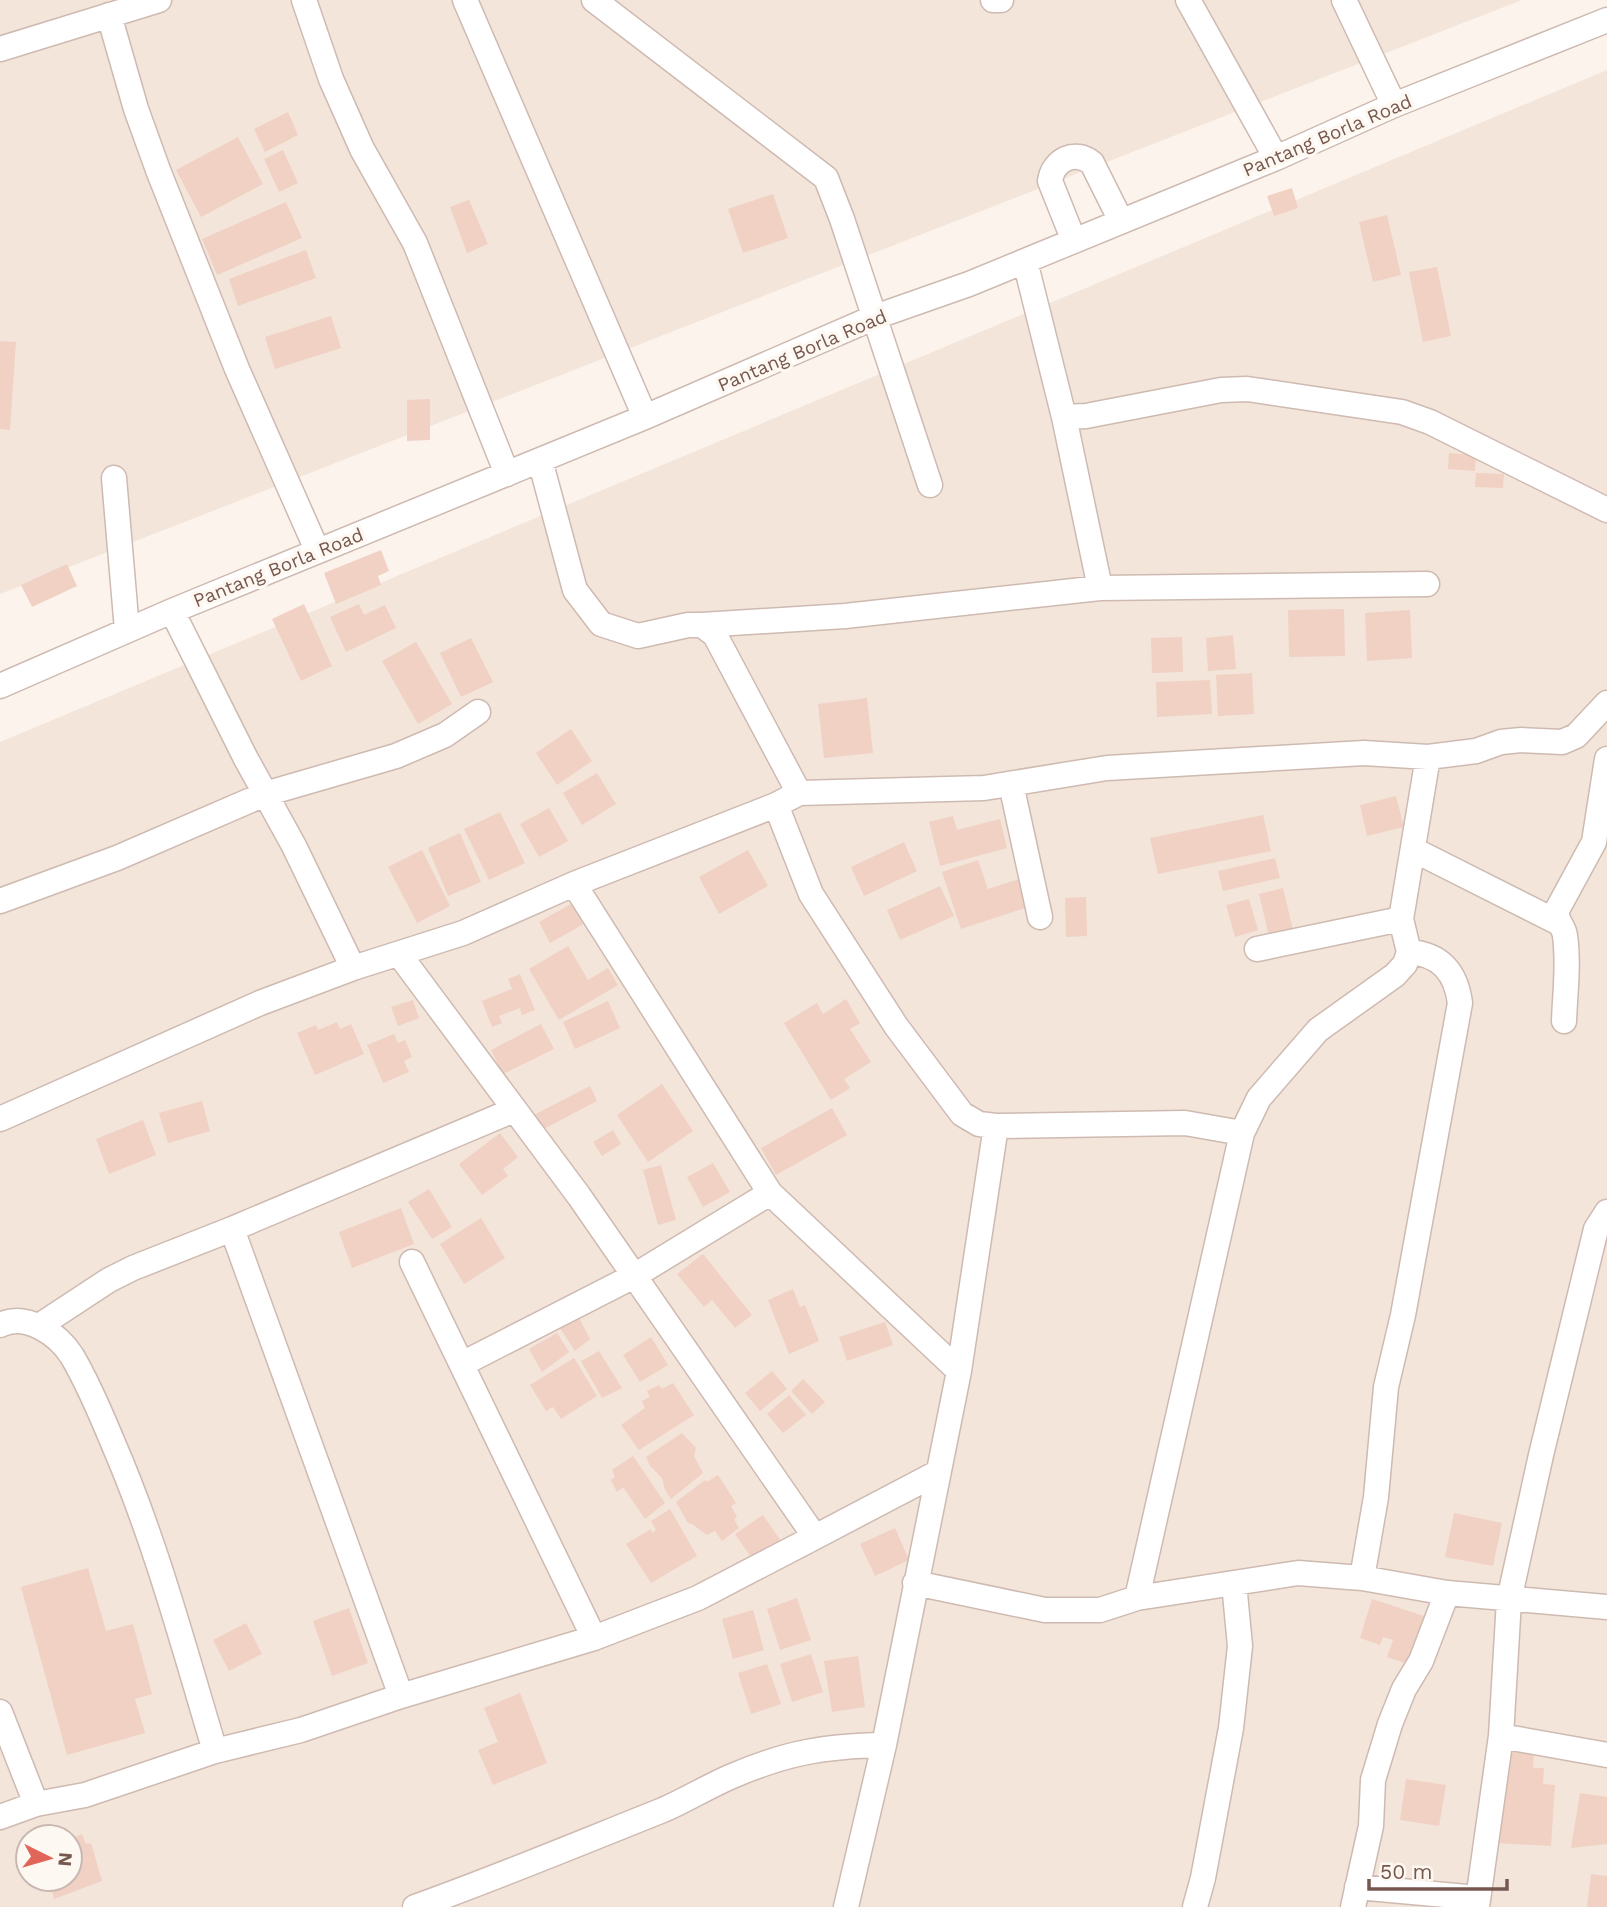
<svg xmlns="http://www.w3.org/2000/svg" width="1607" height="1907" font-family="'Work Sans',sans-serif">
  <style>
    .residential { fill: #f3e5da; fill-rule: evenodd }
    .building { fill: #f0d1c4 }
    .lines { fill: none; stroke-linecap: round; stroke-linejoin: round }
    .minor-casing { stroke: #cebab1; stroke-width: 27 }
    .minor { stroke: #fff; stroke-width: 24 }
    .labels { text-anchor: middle; stroke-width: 7; stroke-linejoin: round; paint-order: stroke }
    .street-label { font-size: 19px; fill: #77584f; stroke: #fef8f2 }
  </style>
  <rect width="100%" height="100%" fill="#fcf4ec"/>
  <path class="residential" d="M0 0H1522L0 594Z
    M1607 70V1907H0V742ZM28 1837H70V1879H28Z"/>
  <path class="building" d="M288 112 298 135 265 152 254 129Z
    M238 137 263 184 201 217 176 170Z
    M283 150 298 183 279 192 264 159Z
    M1292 188 1298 208 1274 216 1267 196Z
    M773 194 788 238 743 253 728 209Z
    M469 200 488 244 467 253 450 207Z
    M286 202 302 238 217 275 202 239Z
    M1387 215 1401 275 1373 282 1359 222Z
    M306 250 316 278 238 306 229 279Z
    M1437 267 1451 336 1423 342 1409 272Z
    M331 316 341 348 275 369 265 337Z
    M0 341 16 342 10 430 0 429Z
    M430 399V440L407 441V400Z
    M1449 453 1476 455 1475 471 1448 469Z
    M1476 473 1504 474 1503 488 1475 487Z
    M381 550 389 571 378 576 381 585 336 604 324 573Z
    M67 564 77 586 32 607 21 585Z
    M304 604 332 666 301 681 272 619Z
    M359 604 364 615 385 605 396 628 346 652 330 617Z
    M1344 609 1345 656 1289 657 1288 610Z
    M1410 610 1412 658 1367 661 1365 613Z
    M1233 635 1236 669 1208 671 1206 638Z
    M1182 637 1183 672 1152 673 1151 638Z
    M471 638 493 682 461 697 440 653Z
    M416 642 452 704 418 724 382 661Z
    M1252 673 1254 714 1218 716 1216 675Z
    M1210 680 1212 714 1157 717 1156 682Z
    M867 698 873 753 824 758 818 704Z
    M571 729 592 761 557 785 536 753Z
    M597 773 616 804 582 825 563 793Z
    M1396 796 1404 827 1367 836 1360 805Z
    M549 808 568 841 539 857 520 824Z
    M500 812 525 863 489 880 464 829Z
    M1263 815 1271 851 1158 874 1150 838Z
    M953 816 957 830 1000 819 1007 848 940 866 929 822Z
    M460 833 481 882 448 896 428 848Z
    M904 842 917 871 864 896 851 867Z
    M422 850 450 906 417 923 388 867Z
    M748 850 768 886 719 914 699 877Z
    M1275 858 1280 878 1223 891 1218 871Z
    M978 860 988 889 1019 879 1028 907 961 929 942 872Z
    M940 886 954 916 900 940 887 910Z
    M1283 888 1293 930 1269 936 1259 894Z
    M1086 897 1087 936 1066 937 1065 898Z
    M1249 899 1258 930 1235 937 1226 905Z
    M578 900 589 921 550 943 539 922Z
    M568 946 588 980 608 968 618 985 559 1020 529 969Z
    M520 974 535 1010 522 1015 520 1008 499 1016 502 1023 492 1027 482 1001 512 989 508 979Z
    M846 999 860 1023 850 1029 871 1062 844 1079 850 1088 831 1100 784 1023 817 1003 823 1014Z
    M413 1000 419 1018 398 1026 391 1007Z
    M608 1001 620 1028 575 1049 563 1022Z
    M337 1022 340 1029 351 1024 364 1054 315 1075 297 1033 316 1025 318 1030Z
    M541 1024 554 1049 503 1074 491 1050Z
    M394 1034 398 1043 405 1040 412 1057 404 1061 409 1072 383 1083 367 1045Z
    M662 1084 693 1131 648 1162 617 1115Z
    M590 1086 597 1101 538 1132 530 1117Z
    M202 1101 210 1131 168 1143 159 1113Z
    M832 1108 847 1135 776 1175 761 1148Z
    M143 1120 156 1155 109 1174 96 1139Z
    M613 1130 621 1144 602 1156 593 1142Z
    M500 1133 518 1157 503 1169 508 1176 482 1195 459 1164Z
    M713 1163 730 1192 703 1207 687 1177Z
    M661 1165 676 1220 658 1225 643 1170Z
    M429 1189 452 1227 432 1239 408 1202Z
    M401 1208 414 1244 352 1268 339 1232Z
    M481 1218 505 1258 464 1284 440 1244Z
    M703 1254 752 1315 735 1328 712 1300 704 1307 677 1274Z
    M793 1289 800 1307 805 1305 819 1341 789 1354 768 1300Z
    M578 1316 590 1339 575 1351 560 1328Z
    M885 1322 893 1345 847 1361 839 1337Z
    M557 1333 569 1352 542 1372 529 1349Z
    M651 1337 668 1365 640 1382 623 1355Z
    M599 1351 622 1388 602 1398 581 1361Z
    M574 1358 597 1396 561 1419 553 1407 546 1411 530 1385Z
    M772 1371 787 1389 760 1411 745 1393Z
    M803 1379 825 1402 812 1414 791 1391Z
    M673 1383 694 1415 639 1450 621 1425 645 1408 642 1401 650 1397 647 1391 659 1385 662 1389Z
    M789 1395 806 1415 783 1433 767 1414Z
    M682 1433 696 1448 694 1456 703 1473 671 1499 665 1490 662 1478 650 1466 646 1457Z
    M633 1456 665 1503 645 1519 623 1487 617 1492 611 1480 615 1477 612 1470Z
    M718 1475 736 1503 731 1506 737 1517 734 1519 739 1528 722 1541 715 1531 707 1535 692 1524 688 1523 676 1502 705 1480 707 1482Z
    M670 1509 697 1556 651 1583 626 1544 651 1529 652 1533 656 1530 651 1521Z
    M1454 1513 1502 1523 1493 1566 1445 1557Z
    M763 1515 781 1541 753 1560 735 1534Z
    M895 1528 909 1560 875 1576 860 1544Z
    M88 1568 106 1631 133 1624 152 1694 135 1699 145 1733 67 1755 21 1587Z
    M797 1598 811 1640 780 1650 767 1609Z
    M1372 1599 1424 1616 1408 1664 1387 1657 1393 1640 1383 1637 1380 1645 1360 1638Z
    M349 1608 368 1663 332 1676 313 1621Z
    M753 1610 764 1650 733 1659 722 1619Z
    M246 1623 262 1654 229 1671 213 1640Z
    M811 1654 823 1692 792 1702 780 1664Z
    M858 1656 865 1707 832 1712 824 1661Z
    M767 1664 781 1704 751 1714 738 1673Z
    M520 1693 547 1763 493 1785 478 1750 498 1742 484 1708Z
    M1501 1749 1534 1751 1533 1768H1544L1543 1784 1555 1785 1551 1846 1495 1843Z
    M1406 1779 1446 1785 1439 1826 1400 1820Z
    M1580 1793 1607 1797V1844L1571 1848Z
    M82 1834 86 1844 91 1843 102 1881 54 1899 49 1879H70V1839Z
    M1591 1874 1607 1876V1907H1587Z"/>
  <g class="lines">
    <g class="minor-casing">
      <path id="minor" d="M304 0 331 79 362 149 415 243 507 474
        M465 0 645 417
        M594 0 826 178 842 219 930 485
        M993 0H1001
        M1188 0 1276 158
        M1344 0 1394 105
        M109 15 136 109 158 170 237 369 317 550
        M0 49 159 0
        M1074 241 1050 181C1053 160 1075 149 1092 163L1121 221
        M1025 261 1064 417 1086 416 1221 390 1247 389 1402 412 1430 422 1607 510
        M1064 417 1100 588
        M540 460 575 590 601 624 638 636 688 625H702L715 635 799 793
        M114 478 127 630
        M172 611 245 757 294 846 353 968
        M702 625 845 616 1100 588 1427 584
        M0 686 172 611 645 417 875 317 969 284 1276 158 1394 105 1607 20
        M1011 784 1040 917
        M776 805 811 894 896 1026 962 1114 979 1124 996 1126 959 1371 884 1745 846 1907
        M1414 850 1557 922
        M0 901 117 858 265 794 396 756 445 735 478 712
        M1257 949 1401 919
        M1564 1021C1565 993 1569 964 1565 936 1564 925 1555 922 1557 910L1594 842 1607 759
        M0 1119 260 1003 353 968 463 933 574 884 776 805 799 793 984 788 1107 768 1364 753 1428 757 1476 751 1501 742 1521 740 1562 742 1576 736 1607 703
        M996 1126 1185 1123 1242 1133
        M770 1193 959 1371
        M232 1229 401 1696
        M412 1262 594 1638
        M0 1325C26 1312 58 1334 72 1356 88 1383 101 1414 113 1443 156 1542 184 1648 215 1751
        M39 1326 109 1280 133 1268 232 1229 514 1110
        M462 1364 634 1276 770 1193 574 884
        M815 1537 937 1473
        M1362 1578 1447 1593 1607 1607
        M915 1583 1045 1610H1100L1137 1598 1298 1573 1362 1578 1376 1497 1386 1387 1403 1315 1460 1003C1456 972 1440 954 1409 952
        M1137 1598 1242 1133 1259 1098 1318 1030 1395 975 1405 964 1409 952 1401 919 1428 757
        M0 1712 36 1804
        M1501 1736 1509 1600 1541 1455 1596 1229 1607 1212
        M0 1817 36 1804 85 1795 215 1751 301 1730 401 1696 594 1638 698 1598 815 1537 579 1196 399 954
        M1357 1887 1478 1898
        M415 1907C499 1877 580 1843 663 1810 686 1800 707 1787 730 1777 785 1753 824 1746 884 1745
        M1195 1907 1203 1878 1231 1728 1240 1646 1234 1583
        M1353 1907 1371 1826 1373 1780 1390 1724 1404 1689 1421 1661 1447 1593
        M1477 1907 1501 1736 1607 1755"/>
    </g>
    <use href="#minor" class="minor"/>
  </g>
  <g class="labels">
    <g class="street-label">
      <text transform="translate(1327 135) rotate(-23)" y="7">Pantang Borla Road</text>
      <text transform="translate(802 350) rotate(-23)" y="7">Pantang Borla Road</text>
      <text transform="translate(278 567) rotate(-22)" y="7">Pantang Borla Road</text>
    </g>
  </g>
  <g transform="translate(49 1858) rotate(95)"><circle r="33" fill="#fef8f2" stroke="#c8b8b1" stroke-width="2"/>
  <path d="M0-5L12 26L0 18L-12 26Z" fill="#df6658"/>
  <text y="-10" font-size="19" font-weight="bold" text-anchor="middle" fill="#77584f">N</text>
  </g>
  <path d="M1369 1879v10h138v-10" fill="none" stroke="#77584f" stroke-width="3.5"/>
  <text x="1380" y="1879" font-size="21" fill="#77584f" stroke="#fef8f2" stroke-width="5" paint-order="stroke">50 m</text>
</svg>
